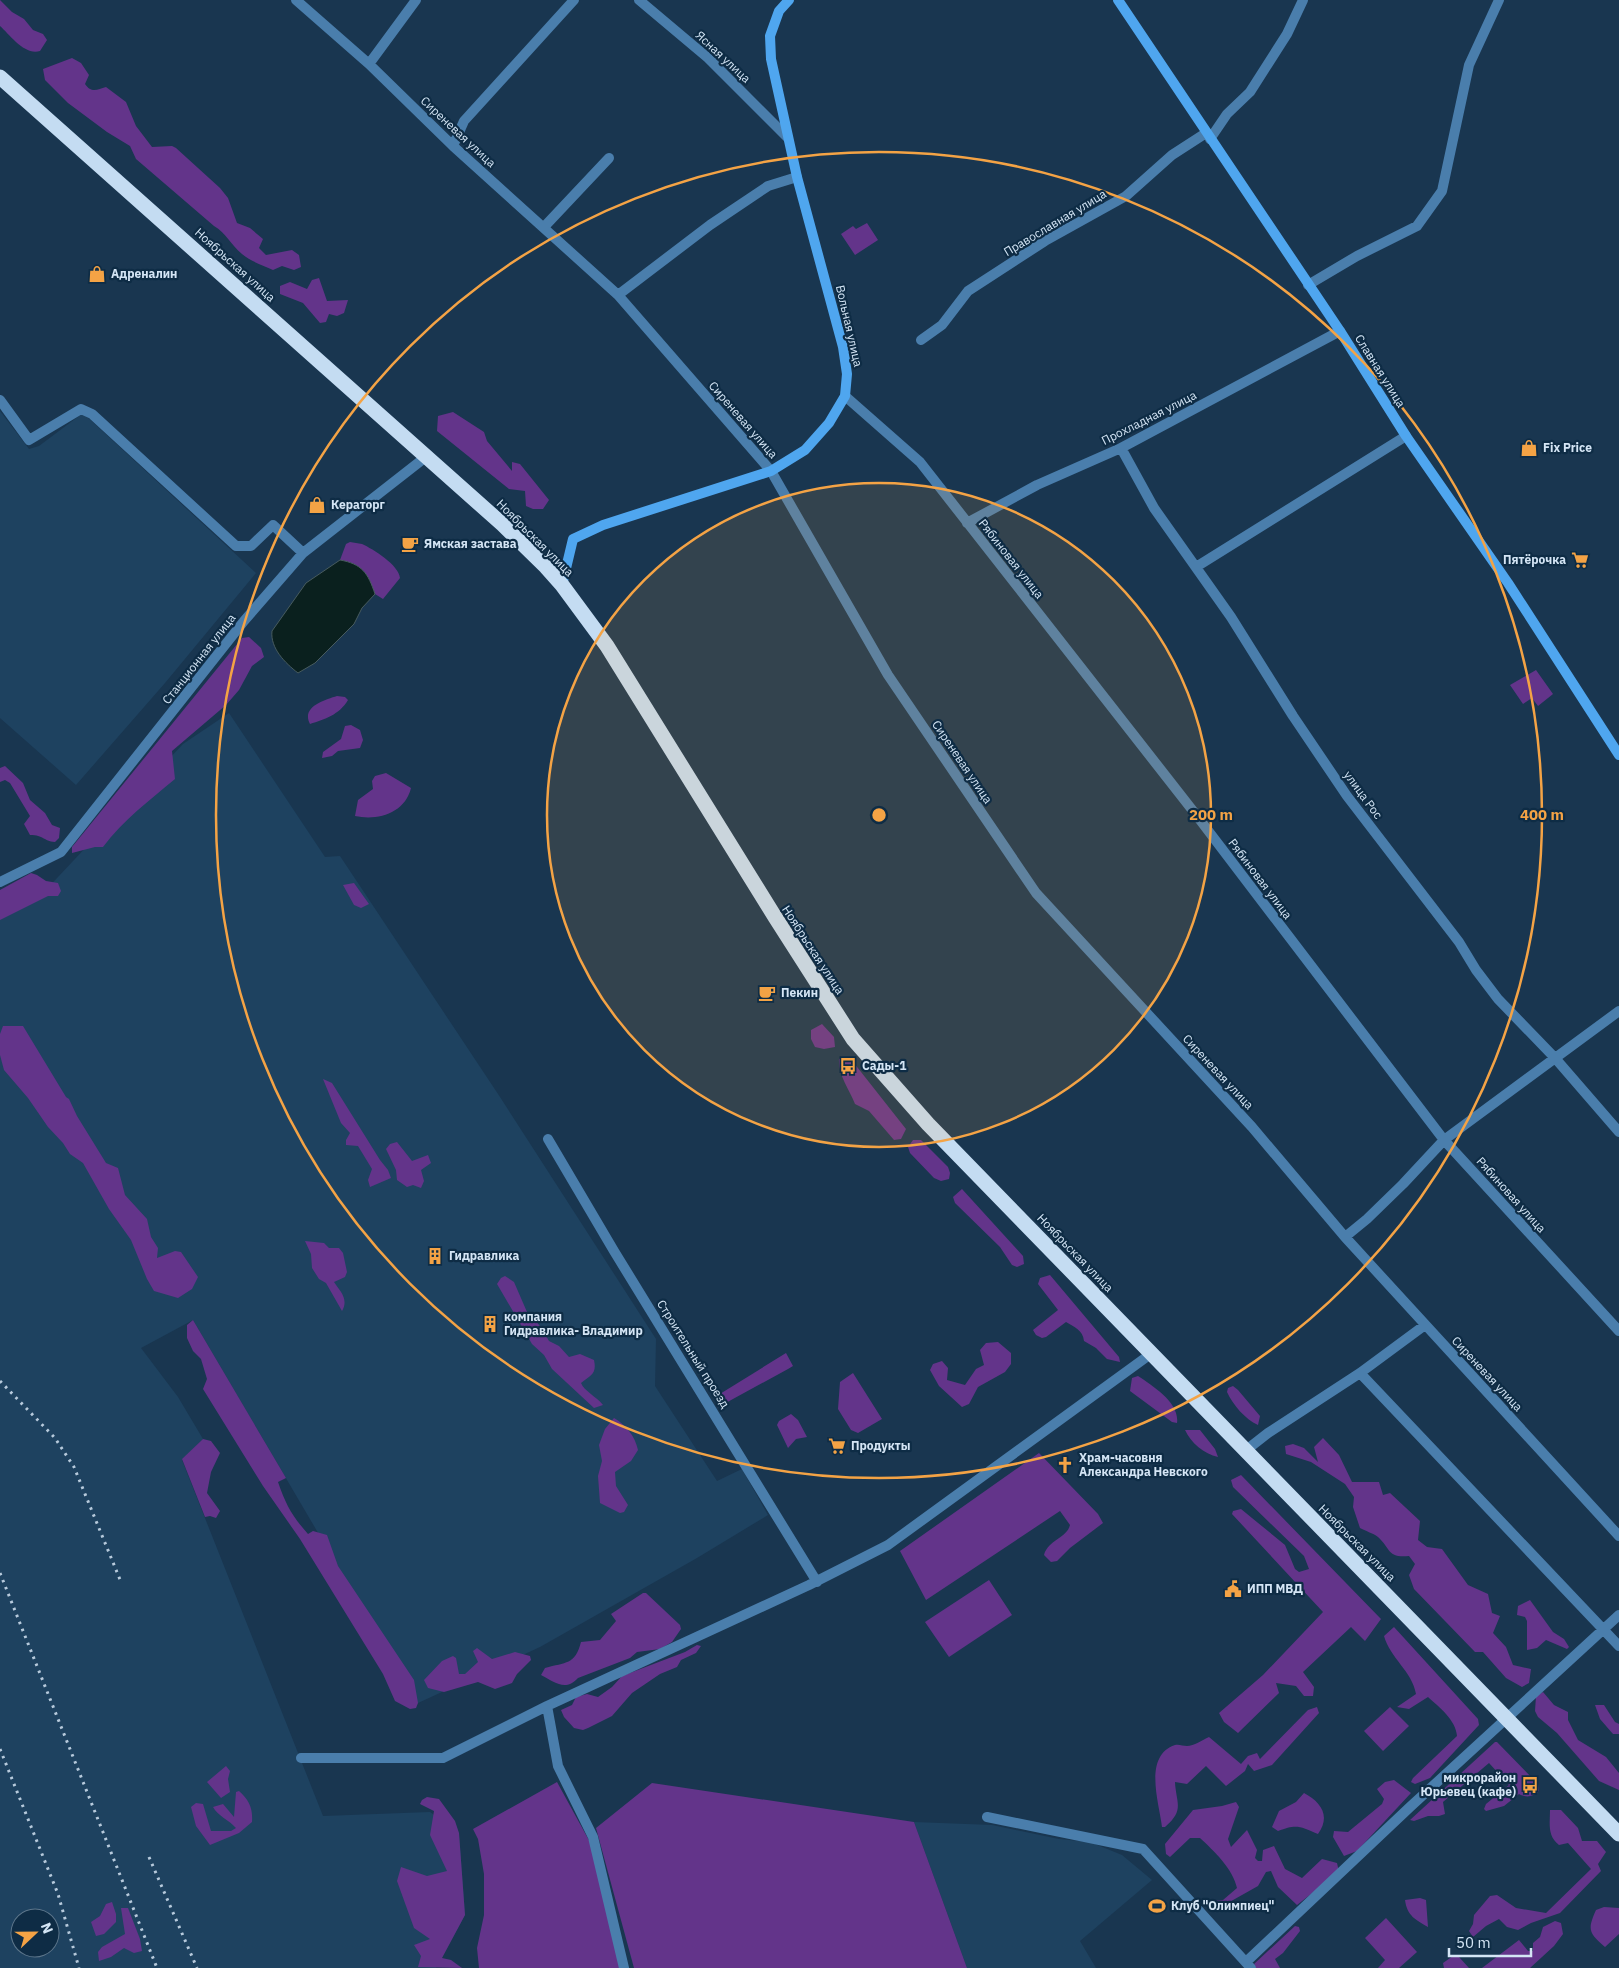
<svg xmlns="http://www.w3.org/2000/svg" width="1619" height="1968" font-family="'IBM Plex Sans',sans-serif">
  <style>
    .built { fill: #1e4260; fill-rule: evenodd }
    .green { fill: #63348a }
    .water { fill: #0a201e; stroke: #475b5e }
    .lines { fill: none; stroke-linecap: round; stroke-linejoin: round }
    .street { stroke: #4a7eac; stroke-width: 10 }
    .secondary { stroke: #4fa6ef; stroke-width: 10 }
    .highway { stroke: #c4dcf2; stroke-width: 15 }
    .rail { stroke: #b7cadc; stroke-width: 3; stroke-dasharray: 2.5 5; stroke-linecap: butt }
    .ring { fill: none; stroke: #f4a345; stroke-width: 2.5 }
    .labels { text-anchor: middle; stroke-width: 4.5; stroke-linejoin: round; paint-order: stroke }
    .street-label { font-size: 12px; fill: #d4e5f5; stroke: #0e2c45 }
    .poi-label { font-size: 12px; font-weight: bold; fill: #d4e5f5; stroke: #0e2c45; text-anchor: start }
    .centre { fill: #f4a345; stroke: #0e2c45; stroke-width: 2.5 }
    .ring-label { font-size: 15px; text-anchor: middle; font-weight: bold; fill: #f4a345; stroke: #0e2c45; stroke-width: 4.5; stroke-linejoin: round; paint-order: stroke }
  </style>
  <rect width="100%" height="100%" fill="#193650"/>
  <path class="built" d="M0 411 29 449 39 446 83 413 256 573 165 683 76 785 0 718Z
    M229 713 325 857 340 856 500 1097 656 1339 655 1386 717 1481 742 1469 768 1515 697 1558 540 1647 418 1703 193 1320 141 1348 178 1397 203 1439 182 1460 323 1816 430 1812 459 1833 465 1915 436 1968H0V915L43 893 183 744ZM20 1918H50V1948H20Z
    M914 1822 992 1825 1059 1839 1090 1842 1122 1855 1152 1880 1080 1941 1096 1968H967Z"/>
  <path class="green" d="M0 0 12 12 24 19 33 30 43 34 47 40 40 51C25 56 10 35 0 26Z
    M72 58 81 63 89 75 85 84C91 93 97 90 106 87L126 102 136 126 152 147 172 146 176 148 220 188 228 198 237 223 250 228 263 239 259 248 266 255 292 250 299 255 301 267 294 270 282 266 273 270C263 265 251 262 242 254 231 245 226 233 214 226L136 159 130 146 107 132 68 103 45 80 43 69Z
    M867 223 878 240 855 255 841 234 853 226 856 229Z
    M319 278 327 301 348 300 344 313 337 316 329 314 326 322 320 323 303 303 280 294V286L290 282 307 289 312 280Z
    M453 412 484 432 487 441 512 471V462L520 464 549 500 543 509H533L526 506 525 491 509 489 437 431 438 416Z
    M350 542C354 543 358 543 362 544 373 549 399 565 400 578L383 599 375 594C368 573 362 564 340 560L346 544Z
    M249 637 261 648 264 657 252 666 239 690 226 705 172 751 175 779C150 800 123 820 103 847H95L72 853V847L242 638Z
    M1536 670 1553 694 1538 706 1532 698 1523 704 1510 685Z
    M337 696 345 697 348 700C339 715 325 719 310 724 301 707 324 700 337 696Z
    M351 725 360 730 363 740 360 748 338 751 332 756 322 758 323 752 341 739 345 726Z
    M5 766 23 783 30 800 45 813 52 825 60 828 59 838 55 842C43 841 44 835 30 835L24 824 30 816 10 783 5 780 0 782V768Z
    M386 773 411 788C405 813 378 821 355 816L358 800 373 789 372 781 375 776Z
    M31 873 37 875 46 881 58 883 61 891 58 896H48L0 920V890Z
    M354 883 369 904 361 908 354 905 343 885Z
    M822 1024 834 1037 835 1047 824 1049 815 1047 811 1039V1030Z
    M3 1026H23L66 1097 69 1099 77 1116 106 1163 118 1168 125 1195 147 1219 151 1237 158 1248 157 1258 175 1251 181 1252 198 1277 192 1289 178 1298 154 1291 147 1279 131 1240 109 1209 83 1163 70 1154 63 1143 48 1127 28 1098 4 1070 0 1055V1034Z
    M844 1057 850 1058 906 1129 901 1139 894 1140 869 1111 855 1104C849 1089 838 1075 839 1059Z
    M323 1079 332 1083 380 1160 388 1170 391 1178 370 1187 368 1180 372 1169 358 1146 346 1145V1140L350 1133 341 1123Z
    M913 1140H921L948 1167 950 1173 949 1179 941 1181 934 1178 910 1153 908 1147Z
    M397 1142 412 1161 428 1155 431 1163 421 1170 424 1181 421 1188 413 1185 407 1187 397 1180 396 1170 386 1149 390 1144Z
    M962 1189 1023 1256 1024 1264 1017 1267 1012 1265 1000 1247 955 1203 953 1197Z
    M305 1241 324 1243 329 1248H339L343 1253 347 1272 345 1277 334 1282C340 1291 349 1299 342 1311L326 1283 319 1279 312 1268 311 1254Z
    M1050 1275 1119 1357 1120 1362 1107 1359 1096 1348 1084 1341C1083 1330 1074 1327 1066 1322L1046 1337 1042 1338 1036 1335 1033 1330 1058 1310 1038 1284 1040 1278Z
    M505 1276 514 1282 527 1312 541 1327 549 1341 559 1346 569 1357 580 1354 594 1360C597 1374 591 1375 581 1383 584 1391 597 1397 603 1405L594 1408 552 1369 544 1355 532 1344 497 1284 501 1278Z
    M193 1320 286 1478 278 1482C286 1505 292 1516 308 1534L313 1531 327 1535 338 1566 414 1680 418 1703 416 1708 410 1709 395 1701 383 1674 300 1539 263 1486 203 1389 207 1379 201 1359 193 1351 187 1338V1325Z
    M998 1342 1011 1353V1364L1005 1372 978 1387 969 1404 962 1407 939 1386 930 1370 933 1364 942 1361 948 1368 947 1380 965 1385 976 1369 984 1365 980 1350 986 1343Z
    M786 1353 793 1366 788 1369 722 1405 715 1397Z
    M853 1373 882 1419 858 1433 851 1430 838 1409 840 1382Z
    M1138 1376C1153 1386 1180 1403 1177 1423L1172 1422 1130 1391 1132 1378Z
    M1233 1386 1238 1390 1260 1416 1258 1425C1245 1419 1233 1405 1227 1392L1228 1388Z
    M791 1414 798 1420 807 1437 796 1439 788 1448 777 1425 779 1421Z
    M614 1418C626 1425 635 1436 638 1450L631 1461 615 1472 616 1486 628 1505 624 1512 620 1513 600 1503 598 1476 602 1461 599 1445 605 1429Z
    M1185 1430H1200L1215 1449 1218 1457C1204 1454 1191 1443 1185 1430Z
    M1323 1438 1339 1455 1352 1482H1379L1383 1495 1390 1493 1420 1521 1418 1540 1427 1547 1442 1549 1468 1585 1488 1594 1492 1613 1500 1616 1493 1633 1506 1647 1513 1665 1531 1669 1529 1683 1522 1687 1506 1678 1483 1652H1475L1414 1589 1409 1575 1415 1564 1409 1556C1387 1558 1391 1549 1378 1537 1373 1533 1365 1531 1360 1528L1353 1507 1354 1497 1345 1484 1311 1462 1286 1454 1285 1446 1293 1444 1304 1448 1318 1462 1314 1447Z
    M203 1439 211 1441 220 1453 211 1472 207 1493 220 1511 216 1518 210 1516 205 1517 182 1459Z
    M1039 1453 1098 1514 1103 1523 1070 1548 1057 1561 1051 1562 1044 1555C1048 1540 1067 1538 1070 1525L1060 1511 926 1600 900 1551Z
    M1241 1475 1381 1619 1365 1641 1351 1627 1303 1672 1314 1687 1313 1696H1304L1296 1686 1276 1683 1279 1693 1238 1733 1224 1722 1219 1713 1263 1675 1323 1612 1232 1514 1233 1511 1241 1509 1285 1545 1295 1569 1299 1572 1309 1569 1304 1556 1233 1487 1231 1480Z
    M989 1580 1012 1615 949 1657 925 1622Z
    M643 1593H646L680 1625 681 1629 672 1642 660 1649 637 1652 630 1658 578 1678C565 1692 555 1682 541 1675L545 1668C566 1662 575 1665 581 1642L600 1640 616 1621 611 1614Z
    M1530 1600 1553 1632 1564 1639 1569 1647 1567 1649 1546 1640 1537 1648 1527 1650V1621L1525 1617 1517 1615 1518 1606Z
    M1394 1627 1478 1719 1479 1725 1430 1778 1415 1784 1411 1782 1413 1778 1457 1736C1456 1720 1439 1707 1428 1697L1409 1709 1397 1707 1416 1694C1412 1671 1390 1658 1384 1636Z
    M697 1645 701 1646 696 1653 681 1660 677 1667 660 1674 632 1693 612 1716 588 1728 583 1730 574 1728 564 1717 561 1710 572 1705 576 1697 587 1694 598 1697 612 1687 622 1676 685 1652Z
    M477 1648 492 1659 515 1652 530 1656 531 1660 517 1674 512 1683 495 1689 478 1682 444 1692 428 1688 424 1680 442 1661 453 1656 456 1658 459 1674H465L478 1662 473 1651Z
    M1543 1692 1554 1705 1568 1712V1720L1578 1740 1606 1757 1619 1773V1790L1599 1781 1557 1733 1538 1717 1535 1711 1536 1696Z
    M1595 1705H1604L1615 1722 1619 1724V1734H1613L1600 1719Z
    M1317 1707 1319 1713 1272 1765 1254 1771 1248 1764 1245 1771 1226 1786 1206 1766 1187 1784 1175 1782C1176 1803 1185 1810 1165 1827H1162C1159 1802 1143 1756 1175 1745 1179 1744 1183 1746 1187 1746 1194 1746 1202 1740 1209 1737L1241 1764 1248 1756 1257 1753 1260 1759 1308 1710Z
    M1390 1707 1409 1726 1383 1751 1364 1731Z
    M1495 1742H1497L1538 1784 1539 1791C1533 1797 1526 1798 1519 1794L1504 1806 1486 1811 1484 1809 1486 1804 1509 1785 1489 1763 1443 1802 1445 1814 1439 1816H1428L1414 1821 1410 1820Z
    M226 1766 230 1771 228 1779 230 1792 221 1798 207 1782Z
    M1394 1780 1411 1793 1357 1851 1344 1856 1333 1837 1334 1831 1348 1832 1382 1804 1384 1799 1377 1789 1385 1782Z
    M557 1782 591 1844 622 1968H479L477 1948 484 1915V1874L478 1839 473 1829Z
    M652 1783 914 1822 967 1968H634L596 1828Z
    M239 1791C249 1800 253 1808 252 1822L239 1833 210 1845 196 1826 191 1807 196 1803 203 1804 211 1831H231L236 1828C229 1820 218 1816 213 1807L223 1804 234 1817 236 1792Z
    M1304 1793C1321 1802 1331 1816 1318 1834 1300 1826 1296 1824 1278 1831L1272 1827 1279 1811 1296 1802Z
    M427 1797 439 1799 455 1821 459 1833 465 1915 442 1958 451 1960 462 1968 418 1967 421 1956 414 1945 430 1939 414 1928 397 1881 401 1867 427 1876 447 1871 430 1835 434 1811 420 1804 422 1800Z
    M1236 1802 1239 1807 1228 1839 1231 1847 1247 1830 1257 1850 1255 1858 1258 1861H1262L1263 1850 1274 1846 1285 1869 1302 1878 1322 1859 1337 1863 1339 1872 1297 1905 1278 1887 1271 1871 1266 1872 1258 1886 1226 1904H1220L1214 1901 1223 1900 1237 1888C1233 1869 1214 1851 1200 1838H1190L1170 1857 1166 1854 1165 1844 1193 1810 1222 1806Z
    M1550 1810H1561L1578 1828 1582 1841H1597L1606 1852 1598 1864 1601 1871 1560 1913 1531 1923 1518 1930 1507 1927 1499 1919 1486 1926 1473 1937 1469 1931 1473 1924 1474 1915 1490 1896 1497 1895 1516 1908 1546 1913 1591 1869 1568 1843 1559 1845C1547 1836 1550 1823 1550 1810Z
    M1420 1898 1426 1900 1428 1927C1416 1920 1407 1916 1405 1900Z
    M112 1902 116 1914V1922L104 1934 96 1936 91 1922 100 1916 106 1904Z
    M1604 1907 1619 1908V1934L1605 1947C1589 1933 1587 1930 1596 1910Z
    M121 1908H128L140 1939 142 1951 134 1953 124 1948 111 1957 99 1961 98 1952 102 1947 125 1934Z
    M1386 1918 1417 1952 1399 1968H1378L1385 1960 1365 1938Z
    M1555 1921 1561 1923 1563 1934 1554 1946 1530 1968H1482L1519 1940 1528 1951H1533V1943L1540 1937 1543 1927Z
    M1295 1926 1299 1927 1300 1931 1283 1953 1275 1959 1280 1968H1256L1254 1964Z
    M1453 1956 1459 1957 1469 1968H1444L1443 1963Z"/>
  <path class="water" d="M340 560C362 564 368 573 375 594L362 608 354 624 315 663 298 673C285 663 270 648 272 631L306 583Z"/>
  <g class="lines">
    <path class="street" d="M296 0 369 64 453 146 618 295 771 471 888 675 1036 893 1252 1127 1345 1237 1619 1536
      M639 0 708 58 787 137
      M369 64 416 0
      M1210 139 1227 114 1250 92 1287 34 1303 0
      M453 146 464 121 574 0
      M544 227 609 158
      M1308 285 1357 256 1417 226 1442 191 1469 65 1499 0
      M618 295 710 225 768 186 797 177
      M921 340 942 325 968 291 1045 241 1126 196 1172 155 1206 133
      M845 396 920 462 1197 816 1444 1140 1619 1331
      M0 400 29 440 81 409 92 414 236 546H251L273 525 303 553
      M1121 448 1154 508 1231 617 1293 716 1347 796 1459 942 1476 970 1498 999 1555 1058 1619 1132
      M967 523 1037 485 1121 448 1340 331
      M1196 567 1406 436
      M0 882 61 852 244 621 303 553 427 456
      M548 1139 614 1251 817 1582
      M1345 1237 1367 1219 1403 1184 1444 1140 1619 1011
      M1360 1373 1619 1646
      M1245 1451 1268 1433 1360 1373 1425 1325
      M547 1706 558 1766 593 1837 624 1968
      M301 1758H443L547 1706 809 1585 888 1545 1152 1353
      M987 1817 1143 1849 1251 1968
      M1246 1962 1410 1807 1619 1615"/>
    <path class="secondary" d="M1118 0 1340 331 1406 436 1508 583 1619 755
      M562 585 573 539 603 525 771 471 805 450 829 423 845 396 847 374 843 347 797 177 771 59 770 36 779 11 789 0"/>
    <path class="highway" d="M0 77 502 524 546 567 562 585 607 646 775 917 853 1039 928 1124 1619 1834"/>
    <path class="rail" d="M0 1381 55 1438 74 1467 121 1582
      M0 1573 157 1968
      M0 1749 58 1894 79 1968
      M149 1857 197 1968"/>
  </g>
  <circle cx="879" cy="815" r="332" fill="#f4a345" fill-opacity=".12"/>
  <g class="ring">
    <circle cx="879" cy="815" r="332"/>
    <circle cx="879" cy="815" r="663"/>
  </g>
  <defs>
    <g id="shop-bare" transform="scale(1.35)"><path d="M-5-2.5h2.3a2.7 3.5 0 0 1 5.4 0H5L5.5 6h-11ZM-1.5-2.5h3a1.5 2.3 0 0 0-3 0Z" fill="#f4a345" stroke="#0e2c45" stroke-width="2.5" paint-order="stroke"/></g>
    <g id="cafe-bare" transform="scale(1.35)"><path d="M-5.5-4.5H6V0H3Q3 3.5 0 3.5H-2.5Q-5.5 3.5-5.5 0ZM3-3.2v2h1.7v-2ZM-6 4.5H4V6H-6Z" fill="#f4a345" stroke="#0e2c45" stroke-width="2.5" paint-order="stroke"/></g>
    <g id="supermarket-bare" transform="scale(1.35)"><path d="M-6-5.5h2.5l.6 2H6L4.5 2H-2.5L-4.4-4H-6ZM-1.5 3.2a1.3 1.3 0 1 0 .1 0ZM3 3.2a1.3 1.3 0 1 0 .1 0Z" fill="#f4a345" stroke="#0e2c45" stroke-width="2.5" paint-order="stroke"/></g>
    <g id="bus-bare" transform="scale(1.35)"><path d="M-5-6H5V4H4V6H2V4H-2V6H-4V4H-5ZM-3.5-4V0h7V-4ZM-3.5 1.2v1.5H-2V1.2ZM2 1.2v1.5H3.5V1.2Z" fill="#f4a345" stroke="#0e2c45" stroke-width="2.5" paint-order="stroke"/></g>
    <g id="building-bare" transform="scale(1.35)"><path d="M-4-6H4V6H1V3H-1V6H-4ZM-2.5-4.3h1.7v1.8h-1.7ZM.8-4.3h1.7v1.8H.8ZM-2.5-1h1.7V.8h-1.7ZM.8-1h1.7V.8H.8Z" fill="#f4a345" stroke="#0e2c45" stroke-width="2.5" paint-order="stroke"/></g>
    <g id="church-bare" transform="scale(1.35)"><path d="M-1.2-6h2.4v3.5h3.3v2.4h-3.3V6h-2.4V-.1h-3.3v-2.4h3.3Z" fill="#f4a345" stroke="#0e2c45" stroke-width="2.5" paint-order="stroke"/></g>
    <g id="civic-bare" transform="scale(1.35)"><path d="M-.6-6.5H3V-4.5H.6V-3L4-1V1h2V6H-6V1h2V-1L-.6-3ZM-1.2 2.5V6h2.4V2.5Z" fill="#f4a345" stroke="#0e2c45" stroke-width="2.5" paint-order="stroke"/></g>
    <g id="stadium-bare" transform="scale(1.35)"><path d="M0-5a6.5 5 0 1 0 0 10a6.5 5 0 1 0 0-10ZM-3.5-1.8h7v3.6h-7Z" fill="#f4a345" stroke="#0e2c45" stroke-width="2.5" paint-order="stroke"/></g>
  </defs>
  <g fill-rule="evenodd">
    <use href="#shop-bare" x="97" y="274"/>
    <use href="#shop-bare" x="1529" y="448"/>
    <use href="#shop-bare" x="317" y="505"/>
    <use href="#cafe-bare" x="410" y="544"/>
    <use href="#supermarket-bare" x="1580" y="560"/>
    <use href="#cafe-bare" x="767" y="993"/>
    <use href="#bus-bare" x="848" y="1066"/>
    <use href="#building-bare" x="435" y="1256"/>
    <use href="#building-bare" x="490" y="1324"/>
    <use href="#supermarket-bare" x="837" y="1446"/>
    <use href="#church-bare" x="1065" y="1465"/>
    <use href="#civic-bare" x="1233" y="1589"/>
    <use href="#bus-bare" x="1530" y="1785"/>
    <use href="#stadium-bare" x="1157" y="1906"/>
  </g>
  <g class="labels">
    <g class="street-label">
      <text transform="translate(723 57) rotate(43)" y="4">Ясная улица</text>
      <text transform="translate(458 132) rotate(43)" y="4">Сиреневая улица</text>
      <text transform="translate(1055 223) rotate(-31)" y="4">Православная улица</text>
      <text transform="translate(235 265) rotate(42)" y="4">Ноябрьская улица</text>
      <text transform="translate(849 326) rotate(77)" y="4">Вольная улица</text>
      <text transform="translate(1380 371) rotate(58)" y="4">Славная улица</text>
      <text transform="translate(1149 418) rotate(-27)" y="4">Прохладная улица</text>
      <text transform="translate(743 420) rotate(49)" y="4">Сиреневая улица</text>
      <text transform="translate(535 538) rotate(45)" y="4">Ноябрьская улица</text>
      <text transform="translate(1011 559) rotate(52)" y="4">Рябиновая улица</text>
      <text transform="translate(199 659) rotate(-52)" y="4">Станционная улица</text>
      <text transform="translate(962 762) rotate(56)" y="4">Сиреневая улица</text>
      <text transform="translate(1363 795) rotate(54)" y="4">улица Рос</text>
      <text transform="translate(1260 879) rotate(53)" y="4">Рябиновая улица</text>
      <text transform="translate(813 950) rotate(57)" y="4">Ноябрьская улица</text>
      <text transform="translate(1218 1072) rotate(47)" y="4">Сиреневая улица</text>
      <text transform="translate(1511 1195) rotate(48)" y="4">Рябиновая улица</text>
      <text transform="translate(1075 1253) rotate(46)" y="4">Ноябрьская улица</text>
      <text transform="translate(693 1354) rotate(58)" y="4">Строительный проезд</text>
      <text transform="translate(1487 1374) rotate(47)" y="4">Сиреневая улица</text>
      <text transform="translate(1357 1543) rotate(45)" y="4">Ноябрьская улица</text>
    </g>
    <g class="poi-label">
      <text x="111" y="278">Адреналин</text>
      <text x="1543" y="452">Fix Price</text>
      <text x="331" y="509">Кераторг</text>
      <text x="424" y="548">Ямская застава</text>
      <text x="1566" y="564" text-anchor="end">Пятёрочка</text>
      <text x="781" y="997">Пекин</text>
      <text x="862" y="1070">Сады-1</text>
      <text x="449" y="1260">Гидравлика</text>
      <text x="504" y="1321">компания<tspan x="504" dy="14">Гидравлика- Владимир</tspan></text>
      <text x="851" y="1450">Продукты</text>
      <text x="1079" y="1462">Храм-часовня<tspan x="1079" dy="14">Александра Невского</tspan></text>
      <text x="1247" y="1593">ИПП МВД</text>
      <text x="1516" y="1782" text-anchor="end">микрорайон<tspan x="1516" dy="14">Юрьевец (кафе)</tspan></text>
      <text x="1171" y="1910">Клуб "Олимпиец"</text>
    </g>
  </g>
  <circle cx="879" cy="815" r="8" class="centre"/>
  <g class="ring-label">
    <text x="1211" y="820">200 m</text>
    <text x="1542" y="820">400 m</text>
  </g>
  <g transform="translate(35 1933) rotate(68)"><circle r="24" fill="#0e2c45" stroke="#5d768b"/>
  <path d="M0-4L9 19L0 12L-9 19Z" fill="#f4a345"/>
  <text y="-8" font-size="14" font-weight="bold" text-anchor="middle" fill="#d4e5f5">N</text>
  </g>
  <path d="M1449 1948v8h82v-8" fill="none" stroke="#d4e5f5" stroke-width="2.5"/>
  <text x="1456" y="1948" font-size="15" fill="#d4e5f5" stroke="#0e2c45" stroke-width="4" paint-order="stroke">50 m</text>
</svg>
